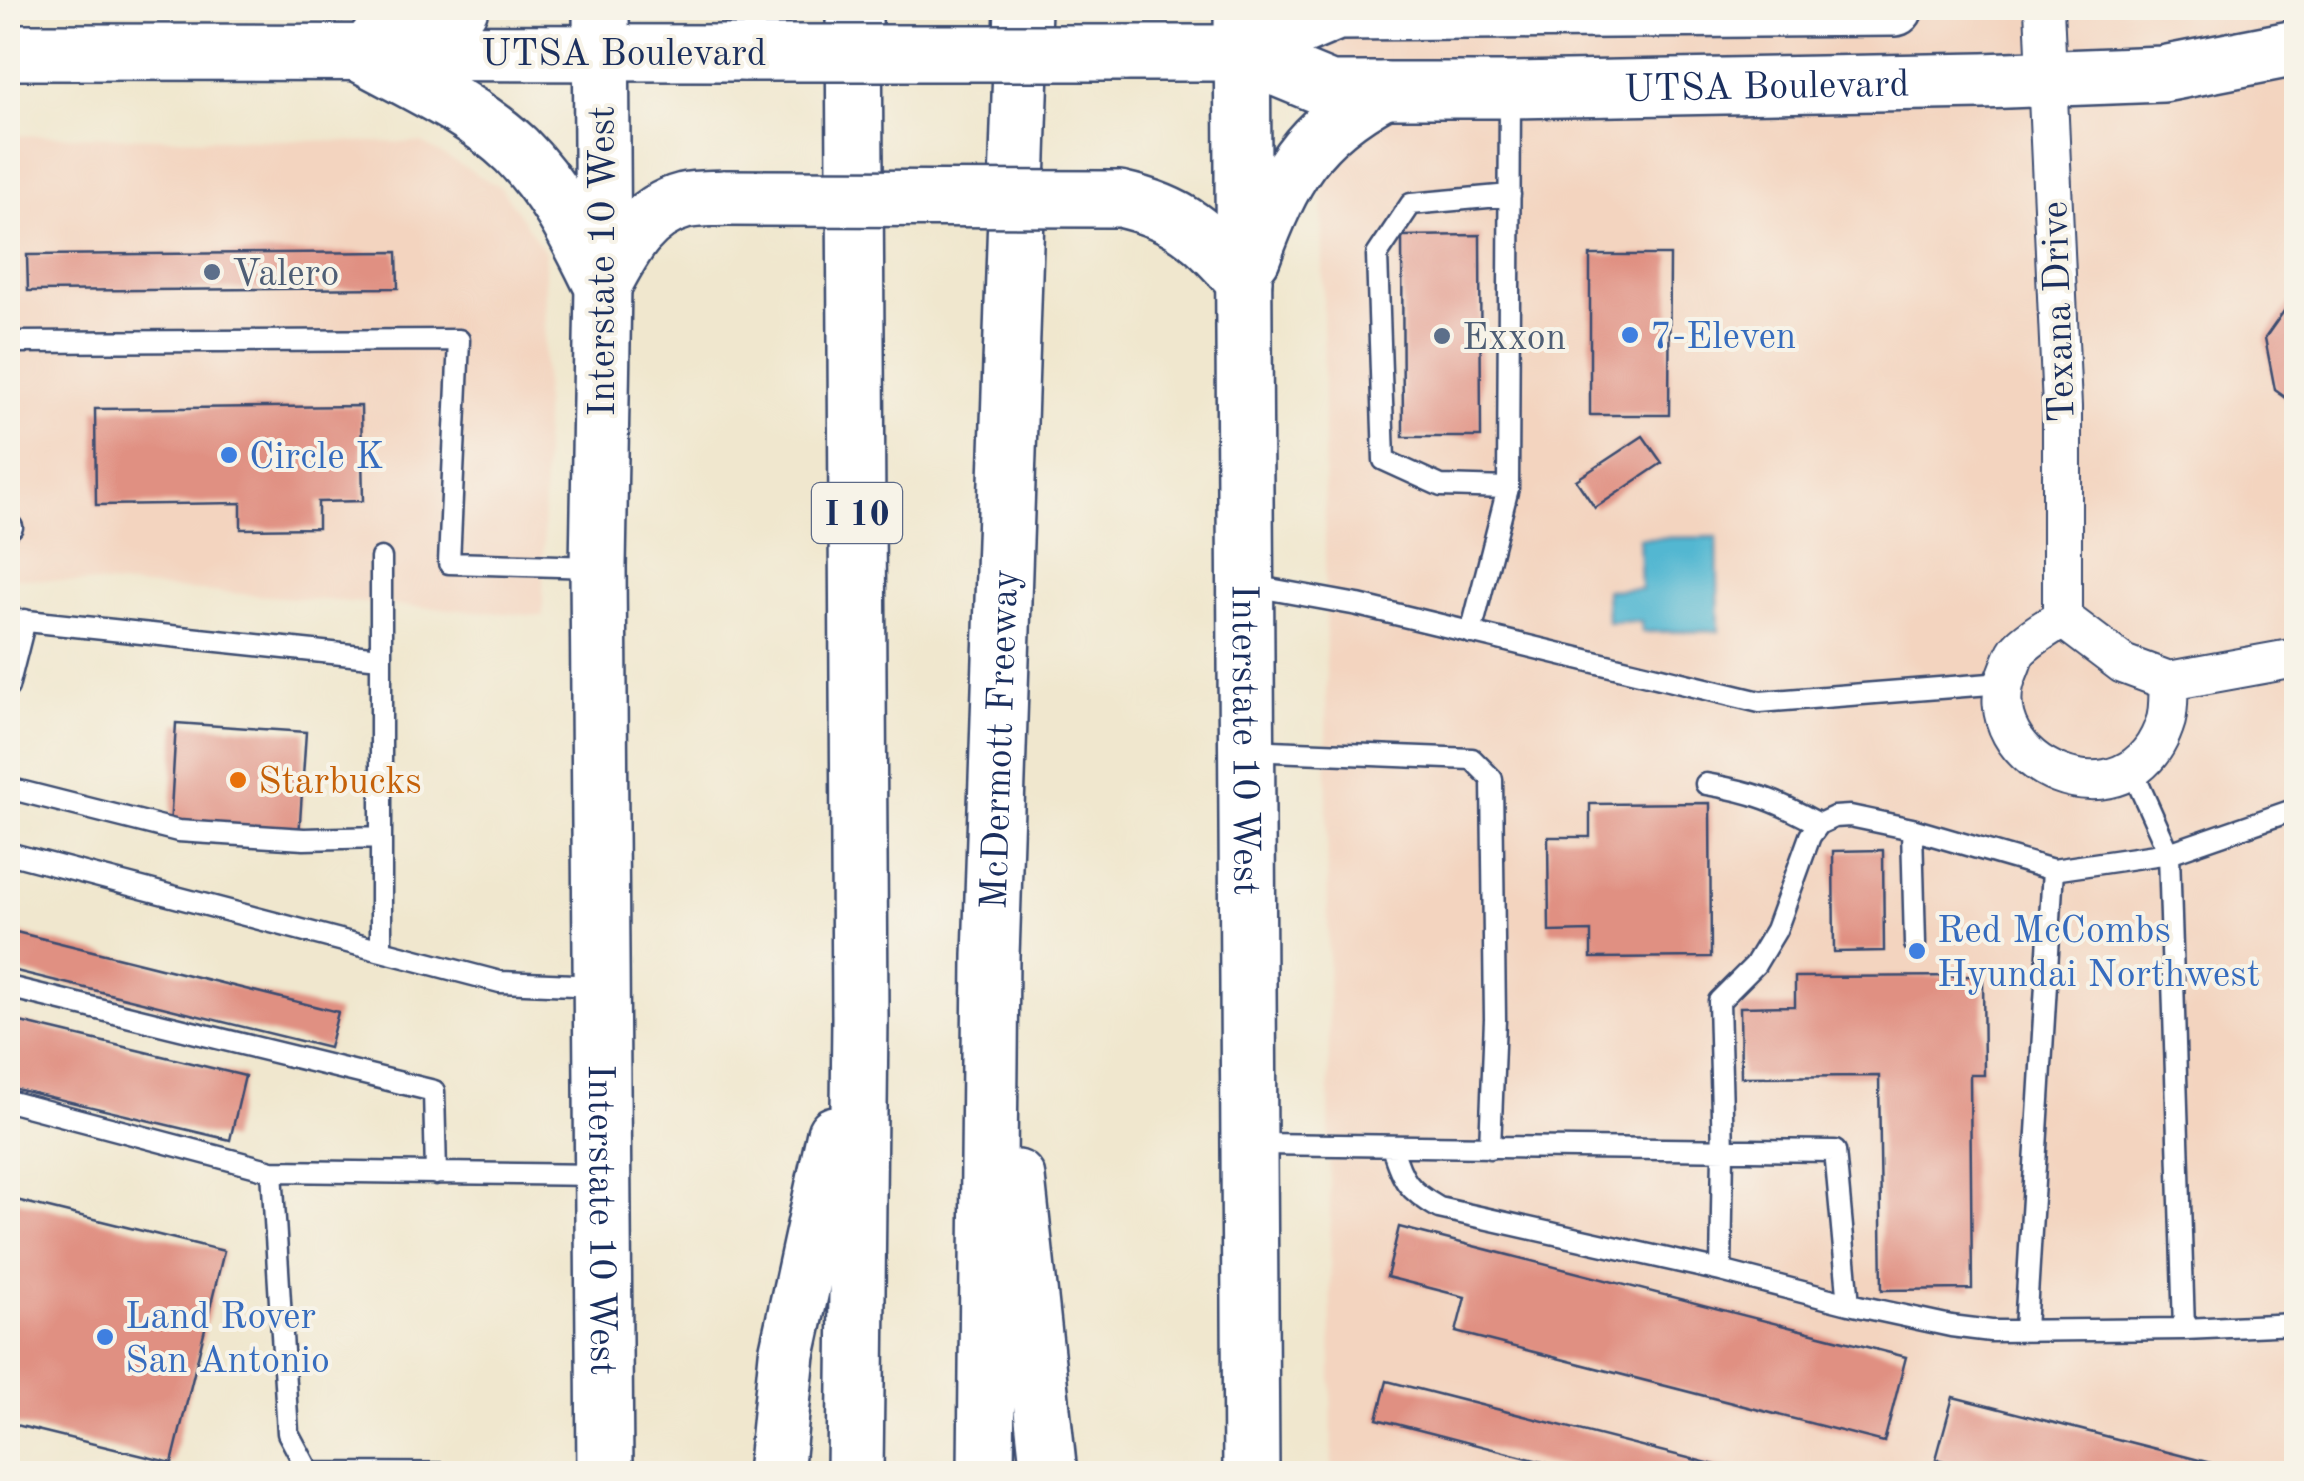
<svg xmlns="http://www.w3.org/2000/svg" width="2304" height="1481" font-family="'Old Standard TT',serif">
  <style>
    .built { fill: #f3d4bf }
    .water { fill: #53b7d1; stroke: #377398; stroke-width: 2.5 }
    .building { fill: #e09082 }
    .lines { fill: none; stroke-linecap: round; stroke-linejoin: round }
    .lane-casing { stroke: #3b4b6f; stroke-width: 25 }
    .street-casing { stroke: #3b4b6f; stroke-width: 42 }
    .secondary-casing { stroke: #3b4b6f; stroke-width: 60 }
    .highway-casing { stroke: #3b4b6f; stroke-width: 60 }
    .lane { stroke: #fff; stroke-width: 20 }
    .street { stroke: #fff; stroke-width: 38 }
    .secondary { stroke: #fff; stroke-width: 55 }
    .highway { stroke: #fff; stroke-width: 55 }
    .secondary-bridge-casing { stroke: #3b4b6f; stroke-width: 60; stroke-linecap: butt }
    .secondary-bridge { stroke: #fff; stroke-width: 55 }
    .service-dot { fill: #5c6f8a; stroke: #f7f3e8; stroke-width: 4 }
    .shop-dot { fill: #3f7fe0; stroke: #f7f3e8; stroke-width: 4 }
    .food-dot { fill: #e8710a; stroke: #f7f3e8; stroke-width: 4 }
    .labels { text-anchor: middle; stroke-width: 8; stroke-linejoin: round; paint-order: stroke }
    .shield { fill: #f7f3e8; stroke: #5d6a87; stroke-width: 2.5 }
    .shield-label { font-size: 35px; font-weight: bold; fill: #1b2f5e }
    .street-label { font-size: 38px; fill: #1b2f5e; stroke: #f7f3e8 }
    .service-label { font-size: 38px; fill: #4e5e75; stroke: #f7f3e8; text-anchor: start }
    .shop-label { font-size: 38px; fill: #366cbe; stroke: #f7f3e8; text-anchor: start }
    .food-label { font-size: 38px; fill: #c56008; stroke: #f7f3e8; text-anchor: start }
  </style>
  <rect width="100%" height="100%" fill="#f7f3e8"/>
  <filter id="ink" filterUnits="userSpaceOnUse"><feTurbulence type="fractalNoise" baseFrequency=".01" numOctaves="2"/><feDisplacementMap in="SourceGraphic" scale="20" xChannelSelector="R" yChannelSelector="G"/><feConvolveMatrix kernelMatrix="1 2 1 2 8 2 1 2 1" color-interpolation-filters="sRGB"/></filter>
  <filter id="wash" filterUnits="userSpaceOnUse"><feTurbulence type="fractalNoise" baseFrequency=".0048" numOctaves="4" result="noise"/><feDisplacementMap in="SourceGraphic" scale="40" xChannelSelector="R" yChannelSelector="G"/><feGaussianBlur stdDeviation="2.25" result="paint"/><feColorMatrix in="noise" values="0 0 0 0 0 0 0 0 0 0 0 0 0 0 0 0 0 1.4 0 .05"/><feComposite in="paint" operator="in"/></filter>
  <g filter="url(#wash)">
    <rect width="100%" height="100%" fill="#f0e7ce"/>
    <path class="built" d="M1321 8H2296V1473H1332Z
      M8 135 422 143 501 188 545 252 543 616 8 577Z"/>
    <path class="water" d="M1717 537 1719 631 1642 632 1641 621 1607 622 1606 590 1641 589 1639 538Z"/>
    <g id="blocks">
      <path class="building" d="M1480 235 1481 437H1403L1402 236Z
        M397 252 398 288 28 291 27 255Z
        M1590 255H1670L1669 415H1590Z
        M2296 294V405L2275 390 2265 338Z
        M361 406 363 501 318 502V528L241 529V503L96 505 95 409Z
        M1643 436 1662 463 1595 508 1576 480Z
        M176 723 306 732 299 837 170 829Z
        M1710 803 1711 957 1591 958V931L1549 932 1548 837H1590V804Z
        M1883 850 1884 951 1834 952 1833 851Z
        M8 930 338 1012 329 1048 8 969Z
        M1983 976 1984 1075H1970L1972 1289 1882 1290 1879 1076 1741 1077 1740 1007 1795 1006V977Z
        M8 1019 245 1076 230 1140 8 1087Z
        M8 1198 224 1251 172 1463 8 1423Z
        M1399 1227 1906 1357 1884 1442 1456 1332 1465 1297 1387 1277Z
        M1387 1381 1743 1472V1474H1589L1377 1419Z
        M1953 1397 2246 1472V1474H1992L1936 1459Z"/>
    </g>
  </g>
  <g filter="url(#ink)">
    <use href="#blocks" fill-opacity="0" stroke="#3b4b6f" stroke-width="2.5"/>
    <g class="lines">
      <g class="lane-casing">
        <path id="lane" d="M8 336 15 342 459 340 449 563 595 567
          M1508 488 1441 486 1384 460 1377 255 1411 204 1510 195
          M8 526 12 527
          M1247 585 1358 605 1760 702 2003 683
          M8 619 380 658
          M1471 633 1508 488 1510 94
          M8 687 25 620
          M1246 750 1472 759 1492 779 1495 1019 1490 1148
          M2132 770 2169 853 2184 1329
          M1706 784C1754 792 1777 801 1819 824L1834 817 1850 816 1912 829 2053 870 2169 853 2296 809
          M8 788 178 831 304 839 381 837
          M1819 824 1810 836 1776 930 1755 965 1719 1001 1723 1151 1721 1271 1849 1304 1951 1326 1991 1331 2184 1329 2296 1324
          M1912 829 1915 944
          M8 853 500 982 599 986
          M381 950V558
          M8 987 434 1091 436 1174
          M8 1101 272 1171
          M1250 1144 1835 1151 1849 1304
          M1392 1147C1402 1181 1408 1190 1439 1208L1721 1271
          M2025 1329 2053 870
          M310 1473 562 1474
          M310 1474 288 1433 272 1171 602 1175"/>
      </g>
      <g class="street-casing">
        <path id="street" d="M2044 8 2062 407V618L2123 664 2169 681
          M2062 618C2049 627 2030 637 2019 649 2014 654 2012 663 2009 670 1968 763 2131 837 2166 720 2169 708 2168 694 2169 681L2296 658"/>
      </g>
      <g class="secondary-casing">
        <g id="secondary">
          <path id="s1" d="M601 8 603 286 598 567 605 1474"/>
          <path id="s2" d="M1242 8 1251 1474"/>
          <path d="M375 42 460 8"/>
          <path d="M8 52 745 53"/>
          <path d="M359 53C411 82 472 108 516 150 553 187 576 232 599 279"/>
          <path id="s3" d="M1124 53H1240L1330 90H1510L1983 81 2163 74 2296 48"/>
          <path d="M1240 53 1337 12 1895 8"/>
          <path d="M1119 199C1182 213 1202 234 1244 280"/>
          <path d="M1252 258C1282 177 1306 132 1384 90"/>
          <path d="M603 286C622 250 641 212 684 201 697 198 712 199 725 198"/>
        </g>
      </g>
      <g class="highway-casing">
        <g id="highway">
          <path d="M854 8 860 1018 855 1474"/>
          <path d="M1017 1178 1049 1474"/>
          <path d="M775 1474 787 1354 835 1134"/>
          <path id="s4" d="M986 1474 991 956 1023 8"/>
        </g>
      </g>
      <use href="#lane" class="lane"/>
      <use href="#street" class="street"/>
      <use href="#secondary" class="secondary"/>
      <use href="#highway" class="highway"/>
      <g class="secondary-bridge-casing">
        <path id="secondary-bridge" d="M745 53H1124
          M725 198 1119 199"/>
      </g>
      <use href="#secondary-bridge" class="secondary-bridge"/>
    </g>
  </g>
  <g class="service-dot">
    <circle cx="212" cy="272" r="10"/>
    <circle cx="1442" cy="336" r="10"/>
  </g>
  <g class="shop-dot">
    <circle cx="1630" cy="335" r="10"/>
    <circle cx="229" cy="455" r="10"/>
    <circle cx="1917" cy="951" r="10"/>
    <circle cx="105" cy="1337" r="10"/>
  </g>
  <circle class="food-dot" cx="238" cy="780" r="10"/>
  <g class="labels">
    <rect class="shield" x="812" y="483" width="90" height="60" rx="8"/>
    <g class="shield-label">
      <text x="857" y="525">I 10</text>
    </g>
    <g class="street-label">
      <text x="624" y="65">UTSA Boulevard</text>
      <text dy="13" stroke="none"><textPath href="#s3" startOffset="650">UTSA Boulevard</textPath></text>
      <text transform="translate(601 261) rotate(-90)" y="13">Interstate 10 West</text>
      <text transform="translate(2057 312) rotate(-92)" y="13">Texana Drive</text>
      <text dy="13" stroke="none"><textPath href="#s4" startOffset="735">McDermott Freeway</textPath></text>
      <text dy="13" stroke="none"><textPath href="#s2" startOffset="732">Interstate 10 West</textPath></text>
      <text dy="13" stroke="none"><textPath href="#s1" startOffset="1212">Interstate 10 West</textPath></text>
    </g>
    <g class="service-label">
      <text x="232" y="285">Valero</text>
      <text x="1462" y="349">Exxon</text>
    </g>
    <g class="shop-label">
      <text x="1650" y="348">7-Eleven</text>
      <text x="249" y="468">Circle K</text>
      <text x="1937" y="942">Red McCombs<tspan x="1937" dy="44">Hyundai Northwest</tspan></text>
      <text x="125" y="1328">Land Rover<tspan x="125" dy="44">San Antonio</tspan></text>
    </g>
    <g class="food-label">
      <text x="258" y="793">Starbucks</text>
    </g>
  </g>
  <rect width="2304" height="1481" fill="none" stroke="#f7f3e8" stroke-width="40"/>
</svg>
